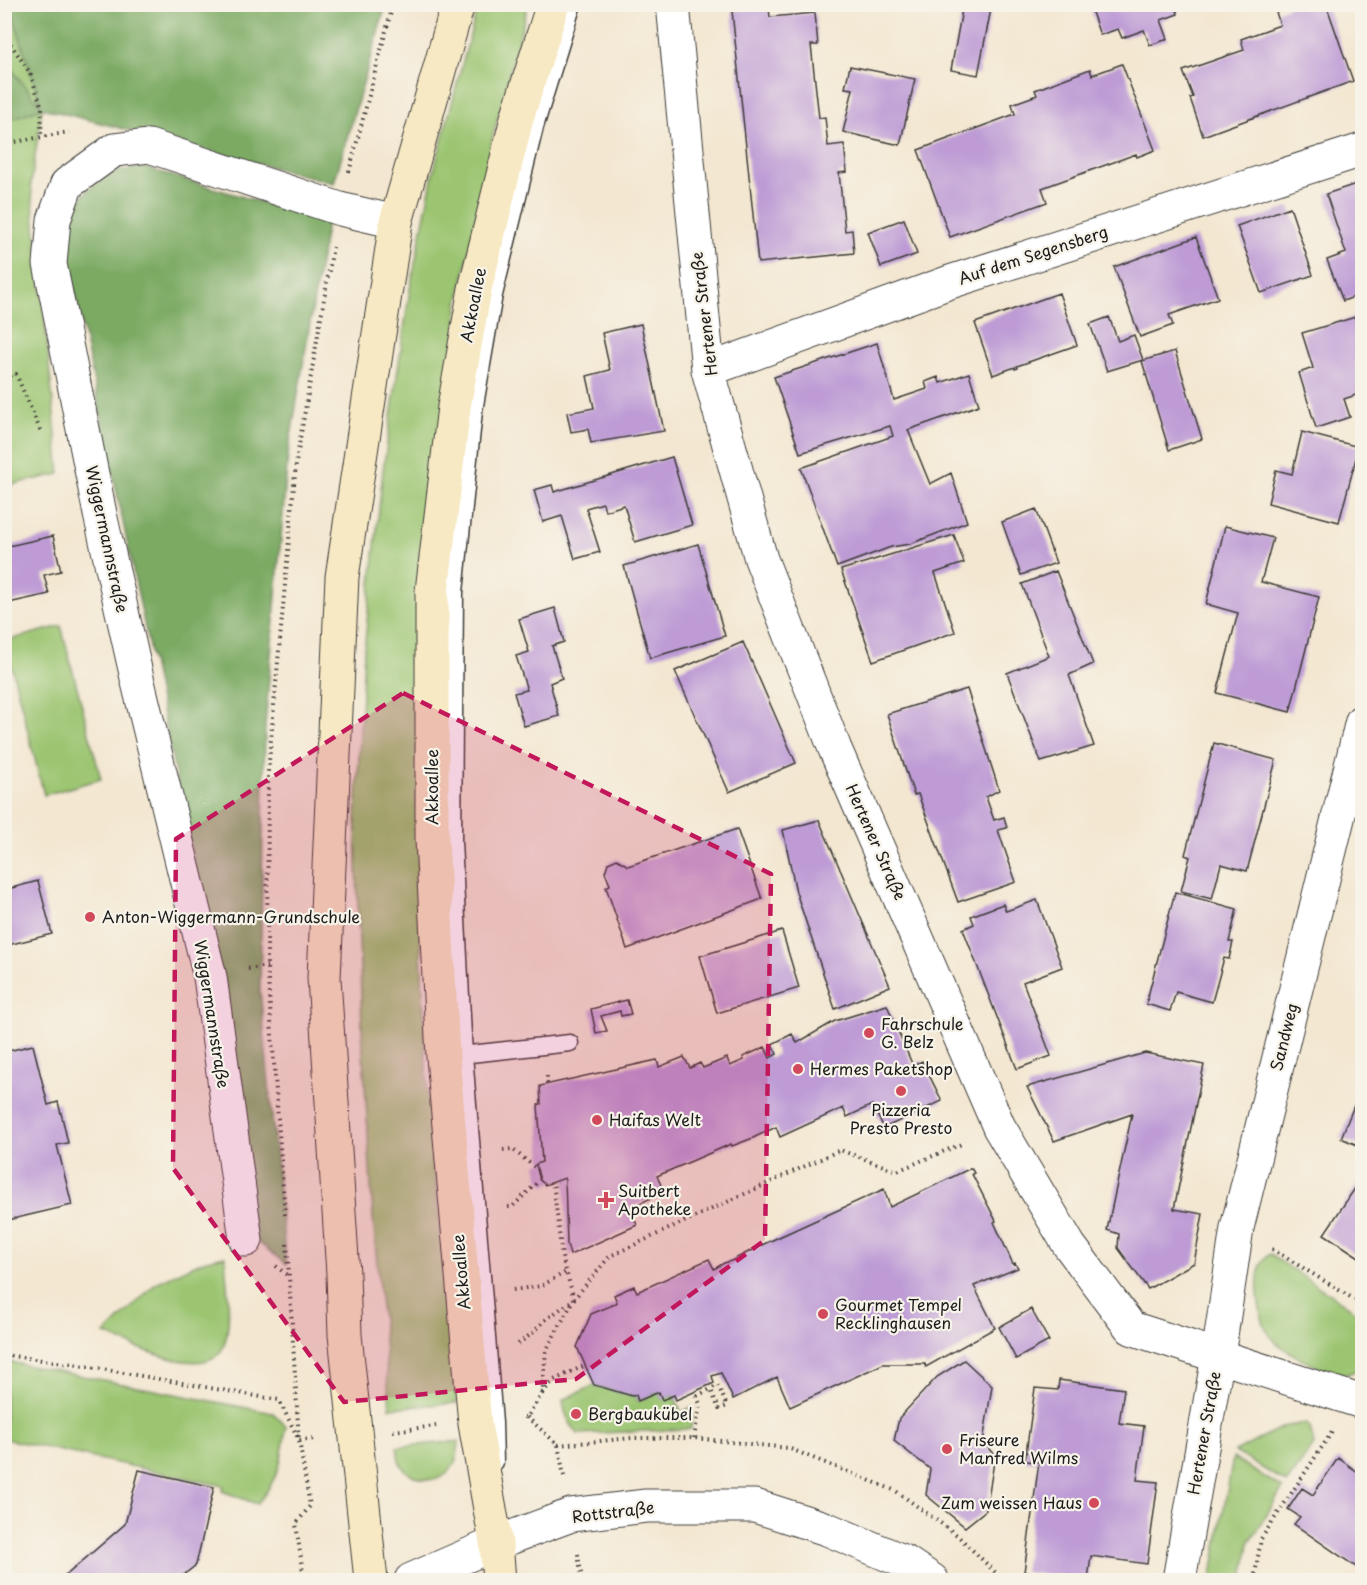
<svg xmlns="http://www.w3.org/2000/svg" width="1367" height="1585" font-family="'Playpen Sans',sans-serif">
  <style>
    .green { fill: #9bc571; stroke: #5c7046; stroke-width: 1.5 }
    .forest { fill: #7caa63; stroke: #4c6340; stroke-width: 1.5 }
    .building { fill: #be9bd5 }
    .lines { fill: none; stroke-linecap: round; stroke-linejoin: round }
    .service-casing { stroke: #3c3a37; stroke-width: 19 }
    .minor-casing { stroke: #3c3a37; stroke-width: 35 }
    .tertiary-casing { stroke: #3c3a37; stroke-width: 35 }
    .secondary-casing { stroke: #3c3a37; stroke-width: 35 }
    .path { stroke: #3c3a37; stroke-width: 4; stroke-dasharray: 1.5 4.5; stroke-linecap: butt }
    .service { stroke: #fff; stroke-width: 16 }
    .minor { stroke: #fff; stroke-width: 33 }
    .tertiary { stroke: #fff; stroke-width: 33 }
    .secondary { stroke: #f7e9c3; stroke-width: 33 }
    .marked { fill: #c2185b; fill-opacity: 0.2; stroke: #c2185b; stroke-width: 4.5; stroke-dasharray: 12 8; stroke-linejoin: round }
    .poi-dot { fill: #d1495b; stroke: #f7f3e8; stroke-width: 2 }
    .labels { text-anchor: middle; stroke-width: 4.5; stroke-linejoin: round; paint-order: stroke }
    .street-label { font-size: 16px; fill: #1c1c1c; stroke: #f7f3e8 }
    .poi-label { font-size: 16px; fill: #1c1c1c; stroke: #f7f3e8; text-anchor: start }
  </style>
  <rect width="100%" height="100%" fill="#f7f3e8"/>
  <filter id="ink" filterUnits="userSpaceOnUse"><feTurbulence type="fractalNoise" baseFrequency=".0167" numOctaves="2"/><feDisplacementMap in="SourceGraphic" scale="12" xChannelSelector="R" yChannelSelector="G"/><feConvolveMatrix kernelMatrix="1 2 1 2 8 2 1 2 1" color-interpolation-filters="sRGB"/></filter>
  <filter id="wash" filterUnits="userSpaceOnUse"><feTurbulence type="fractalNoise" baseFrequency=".008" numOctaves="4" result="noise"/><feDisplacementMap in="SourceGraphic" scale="24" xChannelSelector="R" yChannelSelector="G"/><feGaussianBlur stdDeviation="1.35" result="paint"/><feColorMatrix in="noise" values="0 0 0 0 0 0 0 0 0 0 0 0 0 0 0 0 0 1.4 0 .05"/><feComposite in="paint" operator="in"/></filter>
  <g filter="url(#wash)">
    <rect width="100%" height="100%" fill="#f3e7d1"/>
    <path class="green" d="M10 4 42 108 31 184 60 474 5 486 4 121 41 108 5 60V5Z
      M478 5H528L494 131 458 304 418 880 427 1087 457 1403 390 1408 373 1218 363 1053 358 912 356 820 364 651 383 470 410 289 433 174Z
      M61 626 101 779 44 795 5 641Z
      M1270 1254 1362 1316V1366C1358 1369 1352 1374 1346 1374 1326 1375 1276 1349 1267 1331 1258 1313 1250 1266 1270 1254Z
      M225 1256C226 1284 233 1318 224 1345 210 1384 129 1344 105 1334L156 1283 203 1261Z
      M5 1361 273 1413 286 1426C282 1460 280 1477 257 1504L222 1491 224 1486 5 1439Z
      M594 1385 632 1396 636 1395 638 1401 659 1392 662 1399 674 1395 681 1413 692 1407 691 1429 578 1434C569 1423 564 1414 563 1400Z
      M1300 1424H1306L1310 1427 1314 1445 1287 1483 1235 1452 1282 1427Z
      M459 1441C458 1454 456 1467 445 1475 431 1485 405 1477 399 1461 398 1457 398 1451 397 1447Z
      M1233 1458 1283 1488 1249 1543 1243 1580H1211Z"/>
    <path class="forest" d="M10 5H386L334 183 42 108 5 121 4 60 41 106Z
      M143 167 327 222 288 454 265 726 260 989 286 1264 254 1239 212 950 70 268C69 226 68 195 111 174 120 169 133 169 143 167Z"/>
    <g id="blocks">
      <path class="building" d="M963 4H992L978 75 951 70Z
        M1089 4H1175L1178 14 1161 20 1168 39 1150 45 1144 30 1122 38 1118 29 1100 35Z
        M1295 4H1326L1353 81 1203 136 1190 98 1193 97 1183 71 1244 50 1241 39 1280 25 1276 12Z
        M769 8 770 17 815 13 818 45H811L819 118 825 117 828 146 844 144 847 172 839 173 845 231 852 230 854 253 758 263 732 11Z
        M1122 64 1155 150 1137 157 1136 154 1042 188 1047 202 950 237 918 150 1015 114 1012 104 1037 95 1035 90 1090 69 1092 75Z
        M850 66 915 79 900 145 843 132 853 89 845 88Z
        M1362 182V294L1343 301 1327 260 1346 253 1326 194Z
        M1290 207 1313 275 1261 293 1237 226Z
        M904 219 917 254 881 267 868 232Z
        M1196 237 1218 298 1169 315 1173 325 1140 337 1114 267Z
        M1059 293 1077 345 1017 366 1018 368 1015 369V367L993 375 975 323Z
        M1362 315V393L1344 399 1350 417 1316 428 1299 373 1313 368 1302 333Z
        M1109 317 1118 341 1134 335 1143 360 1107 371 1090 324Z
        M641 324 664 431 591 443 588 429 571 432 567 413 594 408 587 376 610 370 602 333Z
        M877 343 894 400 927 389 925 382 938 377 940 383 969 373 979 405 908 430 930 484 951 473 967 522 910 544 891 547 837 567 801 468 893 436 890 426 800 453 774 377Z
        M1175 351 1202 439 1169 450 1142 361Z
        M1302 432 1359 447 1339 522 1268 503 1276 470 1292 474Z
        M672 457 692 525 635 542 624 505 605 511 603 503 586 508 600 552 575 559 562 516 543 522 534 490 552 485 554 492Z
        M1036 509 1056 563 1021 575 1002 522Z
        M1225 526 1273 538 1261 582 1319 597 1290 712 1217 693 1238 613 1206 604Z
        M954 535 964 563 935 573 955 632 873 661 841 570Z
        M53 536 61 571 44 575 49 594 4 604V547Z
        M698 544 725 636 650 658 624 566Z
        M1056 571 1093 664 1069 675 1094 746 1041 762 1007 673 1049 656 1022 584Z
        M555 608 564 642 552 646 562 678 550 683 559 716 524 726 514 693 527 690 516 656 529 652 519 619Z
        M743 642 796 763 729 792 675 671Z
        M967 689 999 790 986 797 994 820 1004 817 1007 828 998 830 1016 882 958 902 918 794 914 795 887 714Z
        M1214 743 1276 760 1247 871 1221 864 1212 899 1181 891 1190 857 1185 855Z
        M819 820 890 986 835 1009 796 892 783 830Z
        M737 829 762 899 627 949 606 887 610 885 605 872 608 863 617 859 628 866Z
        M38 881 52 934 4 946V890Z
        M1175 892 1237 909 1229 942H1233L1229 959 1224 958 1212 1002 1176 992 1170 1011 1146 1004Z
        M1037 900 1062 967 1023 982 1051 1056 1017 1069 963 929 974 924 971 916 1003 904 1006 911Z
        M782 931 799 988 717 1013 700 956Z
        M627 1000 631 1014 621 1016 620 1011 601 1016 607 1031 596 1033 591 1009Z
        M887 1005 913 1066 922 1061 942 1101 884 1128 872 1105 847 1117 843 1108 780 1137 776 1127 753 1138 732 1146 731 1144 657 1176 664 1192 630 1208 637 1225 570 1255 567 1244 565 1178 545 1185 540 1180 537 1169 536 1164 542 1162 538 1105 541 1104 540 1086 657 1060 659 1067 684 1057 690 1068 700 1063 703 1068 727 1058 730 1066 744 1060 743 1057 765 1047 770 1058 777 1054 772 1044 792 1034 797 1043 835 1021Z
        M33 1045 48 1105 58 1102 63 1121 68 1143 57 1145 72 1205 4 1221V1052Z
        M1145 1053 1204 1065 1174 1209 1203 1214 1194 1263 1148 1289 1118 1248 1119 1234 1107 1230 1132 1114 1054 1141 1027 1087Z
        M1355 1103 1362 1106V1147L1341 1138Z
        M971 1168 974 1173 972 1174 996 1221 994 1222 1013 1264 1015 1263 1018 1268 974 1286 995 1328 926 1367 925 1364H883L790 1407 777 1377 733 1399 721 1373 712 1376 714 1383 676 1400 674 1395 662 1400 659 1392 638 1401 636 1395 632 1396 594 1385 577 1347 591 1314 615 1304 617 1302 614 1295 634 1286 637 1292 709 1259 714 1269 724 1263 731 1261 766 1243 884 1189 890 1207Z
        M1362 1178V1259L1324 1234Z
        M1031 1309 1049 1341 1016 1359 999 1327Z
        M964 1360 992 1386 983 1442 995 1456 986 1510 965 1527 926 1495 930 1469 894 1441 899 1418 937 1377Z
        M1059 1380 1124 1389 1119 1423 1144 1426 1137 1480 1158 1482 1147 1564 1091 1556 1088 1580 1024 1572 1039 1462 1025 1461 1035 1388 1058 1390Z
        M1338 1458 1362 1475V1571L1294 1524 1300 1517 1288 1509 1302 1488 1313 1495Z
        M139 1470 214 1487 196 1565 177 1580H57L64 1577 125 1524Z"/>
    </g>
  </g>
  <g filter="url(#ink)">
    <use href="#blocks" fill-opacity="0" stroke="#3c3a37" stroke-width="1.5"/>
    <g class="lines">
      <g class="service-casing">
        <path id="service" d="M452 1056 570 1043
          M495 1462 494 1423 464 1055 453 842 455 592 474 411 494 295 535 127 573 4"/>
      </g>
      <g class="minor-casing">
        <path id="minor" d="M673 4 708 370 761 559 835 749 999 1127 1069 1245 1131 1328 1218 1356 1179 1580
          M708 370 950 282 1362 150
          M1362 721 1237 1228 1218 1356 1362 1402
          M246 1240 210 977 137 678 100 514 50 264 54 220 67 184 114 150 149 146 340 209 396 222"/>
      </g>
      <g class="tertiary-casing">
        <path id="tertiary" d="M411 1580 496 1543 571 1515 646 1506H755L827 1529 905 1562 932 1580"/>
      </g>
      <g class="secondary-casing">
        <path id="secondary" d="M371 1580 345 1335 343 1274 324 978 342 577 396 222 458 4
          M499 1580 496 1543 475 1424 443 1057 432 839V591L454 407 475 289 517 118 553 4"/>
      </g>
      <path class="path" d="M4 34 30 73 42 108 41 137
        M4 144 69 132
        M349 172 393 4
        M4 377 16 374 42 434
        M248 969 267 966
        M547 1076V1085
        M503 1150 512 1149 537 1169
        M508 1207H512L540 1180
        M285 1215 267 966 268 772 296 463 333 247
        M287 1244 299 1440 310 1506 296 1524 304 1580
        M1272 1249 1362 1304
        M276 1266 288 1276
        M513 1290 541 1286 566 1272
        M518 1344 534 1332 544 1321 574 1299 562 1257 553 1182
        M4 1355 73 1364 279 1400 299 1440 317 1439
        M542 1393 554 1380 586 1365
        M697 1396 718 1385 727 1406 719 1409 712 1392
        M524 1417H527L542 1394 546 1351 574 1299 610 1256 840 1150 897 1171 964 1143
        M527 1417 558 1445 564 1476
        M393 1431 436 1426
        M694 1438 700 1404 695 1392
        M558 1445 632 1438H694L788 1448 896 1491 957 1535 1003 1580
        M578 1554 582 1580
        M1254 1580 1261 1539 1332 1432"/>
      <use href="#service" class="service"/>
      <use href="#minor" class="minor"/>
      <use href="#tertiary" class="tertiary"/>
      <use href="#secondary" class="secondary"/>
    </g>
  </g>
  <path class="marked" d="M403 693 771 874 765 1240 576 1379 344 1402 173 1168 176 839Z"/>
  <g class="poi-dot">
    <circle cx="90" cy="917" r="6"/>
    <circle cx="869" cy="1033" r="6"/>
    <circle cx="798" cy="1069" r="6"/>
    <circle cx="901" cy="1091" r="6"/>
    <circle cx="597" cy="1120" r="6"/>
    <path d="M603 1191h6v6h6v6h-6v6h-6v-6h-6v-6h6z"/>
    <circle cx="823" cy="1314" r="6"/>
    <circle cx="576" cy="1414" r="6"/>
    <circle cx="947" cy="1449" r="6"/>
    <circle cx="1094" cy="1503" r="6"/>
  </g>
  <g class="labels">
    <g class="street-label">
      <text transform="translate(1033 255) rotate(-18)" y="6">Auf dem Segensberg</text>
      <text transform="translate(473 305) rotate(-79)" y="6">Akkoallee</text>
      <text transform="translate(704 314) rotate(-97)" y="6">Hertener Straße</text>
      <text transform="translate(107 539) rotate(78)" y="6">Wiggermannstraße</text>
      <text transform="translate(432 787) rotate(-90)" y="6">Akkoallee</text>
      <text transform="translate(876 842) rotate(66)" y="6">Hertener Straße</text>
      <text transform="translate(212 1014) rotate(81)" y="6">Wiggermannstraße</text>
      <text transform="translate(1284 1037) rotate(-76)" y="6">Sandweg</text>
      <text transform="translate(461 1272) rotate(-95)" y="6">Akkoallee</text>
      <text transform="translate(1204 1433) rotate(-80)" y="6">Hertener Straße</text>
      <text transform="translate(613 1512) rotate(-7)" y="6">Rottstraße</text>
    </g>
    <g class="poi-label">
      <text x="102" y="923">Anton-Wiggermann-Grundschule</text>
      <text x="881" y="1030">Fahrschule<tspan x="881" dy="18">G. Belz</tspan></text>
      <text x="810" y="1075">Hermes Paketshop</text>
      <text x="901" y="1116" text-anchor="middle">Pizzeria<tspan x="901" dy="18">Presto Presto</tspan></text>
      <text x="609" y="1126">Haifas Welt</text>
      <text x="618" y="1197">Suitbert<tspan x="618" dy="18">Apotheke</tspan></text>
      <text x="835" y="1311">Gourmet Tempel<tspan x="835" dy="18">Recklinghausen</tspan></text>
      <text x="588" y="1420">Bergbaukübel</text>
      <text x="959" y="1446">Friseure<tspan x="959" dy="18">Manfred Wilms</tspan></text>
      <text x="1082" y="1509" text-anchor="end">Zum weissen Haus</text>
    </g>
  </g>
  <rect width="1367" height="1585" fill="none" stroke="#f7f3e8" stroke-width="24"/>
</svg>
